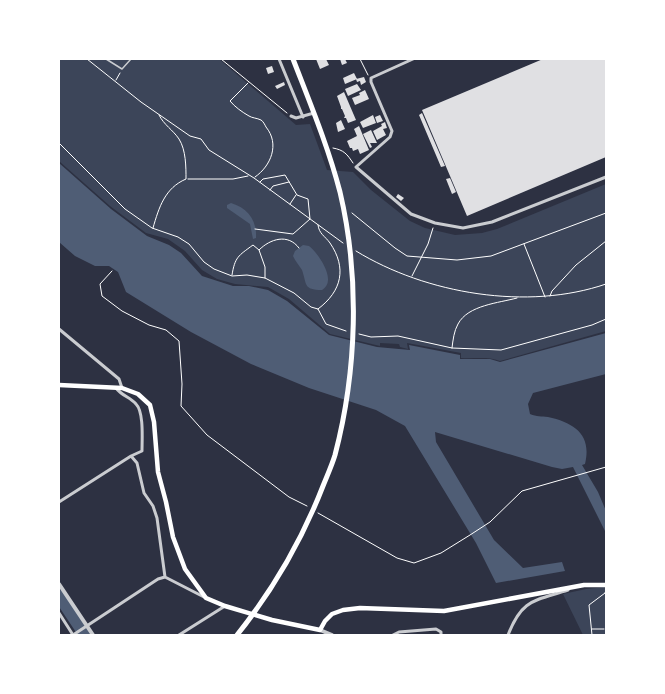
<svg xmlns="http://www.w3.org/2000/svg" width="665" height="694" font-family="Helvetica,sans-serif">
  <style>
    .green { fill: #3c4559 }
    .water { fill: #4f5d75 }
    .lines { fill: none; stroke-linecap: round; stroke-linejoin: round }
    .river { stroke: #4f5d75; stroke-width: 12 }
    .building { fill: #e0e0e3 }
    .path { stroke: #fff; stroke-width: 1 }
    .service { stroke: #caccd0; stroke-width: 1.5 }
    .minor { stroke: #caccd0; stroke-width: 3 }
    .tertiary { stroke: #caccd0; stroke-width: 4 }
    .secondary { stroke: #fff; stroke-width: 4.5 }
    .primary { stroke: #fff; stroke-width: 5 }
  </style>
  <rect width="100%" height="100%" fill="#2d3142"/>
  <path class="green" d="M59 59H219L296 125 310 124 327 170 353 172 371 190 410 221 425 228 455 235 482 233 497 229 606 184V331L500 361C487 356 475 359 461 358V353L407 343 408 349 400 347 399 344 380 343V346L330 334 289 299 268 287 235 284 217 279 202 270 185 251 168 239 146 233 110 206 59 161Z
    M606 587V635H583L563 594 586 589Z"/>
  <path class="water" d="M59 163 111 209 147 236 169 245 181 253 202 276 233 286H249L268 290 287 301 329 335 377 347 410 350 409 345 460 355V359H490L500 362 606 333V374L533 393 528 404 530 414C537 417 541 416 548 417 575 423 592 435 585 464L582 465 598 492 606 511V533L573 467 562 469 552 467 435 432 436 442 494 540 523 568 562 562 565 571 496 583 476 543 405 426 376 410 309 388 251 364 191 332 126 292 118 272 109 266H95L75 256 59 242Z
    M231 203C247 208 257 219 256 238L253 239 250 224 227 208V205Z
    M303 245 309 246C318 253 338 281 322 290 303 290 307 284 302 270 299 265 295 261 293 256L295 251Z"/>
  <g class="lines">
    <path class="river" d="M59 596 85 635"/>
  </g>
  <path class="building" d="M316 59H326L329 65 320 69Z
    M340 59H345L347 63 342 65Z
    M543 59H606V157L467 216 422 110Z
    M272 66 274 72 268 74 266 68Z
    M354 73 357 79 345 84 343 78Z
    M364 77 366 82 361 85 360 81 357 82 356 79Z
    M284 82 285 85 277 89 275 86Z
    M357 84 361 90 348 96 345 89Z
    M365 90 369 99 355 105 352 98 360 95 359 93Z
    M344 92 356 120 348 123 346 118H344L345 116 342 109H341V107L337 96Z
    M422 113 445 166 441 167 419 115Z
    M373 115 376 123 363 128 360 122Z
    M380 115 383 121 377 123 375 117Z
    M341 120 345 129 338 132 336 123Z
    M385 122 387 128 383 129 386 135 377 140 373 131 382 126 381 124Z
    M359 126 369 150 360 154 358 149 353 151 352 148H350L347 141 357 136 354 129Z
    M371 130 377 143H370L372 147 370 148 363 134Z
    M450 178 456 192 452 194 446 179Z
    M398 194 404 198 401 201 396 197Z"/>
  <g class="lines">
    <path class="path" d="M87 59 141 102 190 136 201 139 209 150 254 178 343 243
      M221 59 287 113
      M360 59 368 75
      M116 80 120 73
      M248 83 230 101C235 107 242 112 249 116 252 118 257 118 261 120 263 121 265 125 266 127 280 144 271 166 255 177
      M59 143 125 209 152 228 178 237 189 244 204 262 214 269 232 276 247 275 265 278 294 293 311 307 318 309 326 324 346 331
      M333 148C344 150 347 154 353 163
      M188 179H233L248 176
      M270 190 273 186 289 182
      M290 204 296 195
      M352 213 395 248 407 256 457 260 491 256 606 213
      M318 225C319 234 325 236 330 243 347 268 342 291 318 309
      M153 228C159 207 165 188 186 179 186 167 186 150 179 139 173 130 164 125 159 115
      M255 229 293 234 310 219 308 199 297 195 285 175 263 179 260 182
      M524 244 545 297
      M356 251C426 294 528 311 606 284
      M112 271 100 284 102 296 122 311 149 325 166 330 179 341 182 384 181 406 207 435 289 497 307 506
      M232 275C235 257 238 256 253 245L259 250
      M412 276 428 244 433 228
      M265 278V267L259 250C270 239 288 233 299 248
      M550 296 552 291 576 265 606 241
      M359 334 371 337 398 336 452 348 501 350 592 325 606 319
      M452 348C453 340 454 331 458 324 468 305 499 303 517 298
      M318 513 397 558 414 563 441 553 470 535 490 522 522 491 606 467
      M592 629H604
      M592 635 589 605 605 593 606 590"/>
    <path class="service" d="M106 59 122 69 131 59"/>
    <path class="minor" d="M279 59 303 117
      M413 59 371 78V82L392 131 390 137 356 167 411 214 435 223 463 228 492 222 606 177
      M291 116 296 118 314 113
      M59 329 119 379 122 388
      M116 388C122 396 130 397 136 404 144 412 142 439 142 451L131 456 137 463 144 493 153 506 157 518 165 577
      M59 502 131 456
      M59 613 73 635
      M73 635 158 579 165 577 204 597
      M179 635 225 606
      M393 635 399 632 436 629 441 632V635
      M508 635C522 599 534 601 568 590"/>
    <path class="tertiary" d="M59 584 93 635
      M320 630 332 635"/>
    <path class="secondary" d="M59 385 122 388 138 394 150 405 154 422 158 472 166 502 173 537 185 569 206 598 225 606 272 620 320 630 325 621 332 614 343 610 360 608 444 611 584 585H606"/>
    <path class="primary" d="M237 635C273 590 302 540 323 486 327 476 332 465 335 455 357 371 360 277 340 192 328 146 310 103 293 59"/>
  </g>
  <rect width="665" height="694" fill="none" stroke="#ffffff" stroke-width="120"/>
</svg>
